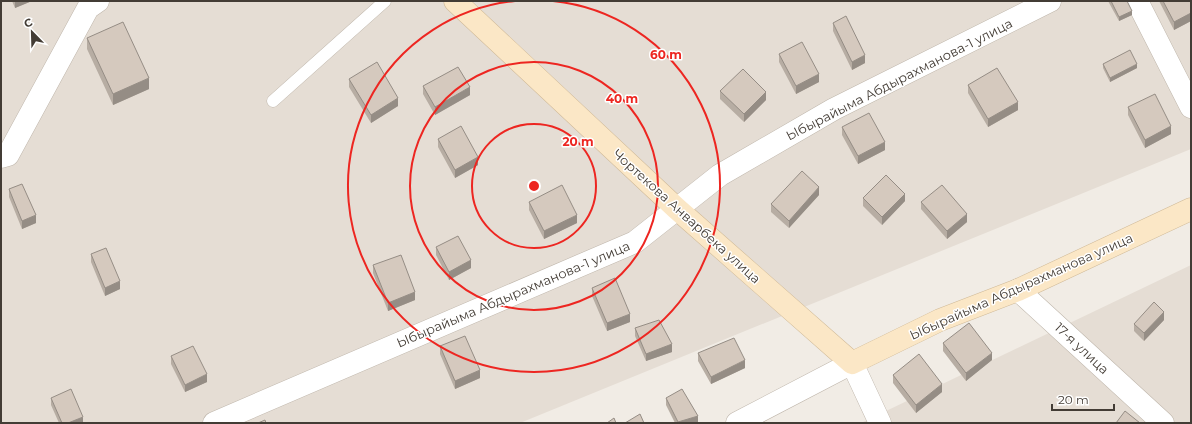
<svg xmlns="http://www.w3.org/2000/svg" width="1192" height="424" font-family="Montserrat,sans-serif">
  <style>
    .residential { fill: #e5ddd4 }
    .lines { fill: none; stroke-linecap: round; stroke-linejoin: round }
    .lane-casing { stroke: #bfb6ab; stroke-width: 13 }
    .street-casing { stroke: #bfb6ab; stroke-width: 23 }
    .secondary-casing { stroke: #cfb997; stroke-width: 23 }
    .lane { stroke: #fff; stroke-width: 12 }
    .street { stroke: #fff; stroke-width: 22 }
    .secondary { stroke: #fbe7c6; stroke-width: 22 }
    .wall { fill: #b7ada3 }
    .shaded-wall { fill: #958d85 }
    .building { fill: #d5c9be; stroke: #958d85 }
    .ring { fill: none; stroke: #ed2621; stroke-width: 2 }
    .labels { text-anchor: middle; stroke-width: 3; stroke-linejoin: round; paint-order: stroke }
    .street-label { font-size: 13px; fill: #433c35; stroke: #fff }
    .centre { fill: #ed2621; stroke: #fff; stroke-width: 2 }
    .ring-label { font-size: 12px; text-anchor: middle; font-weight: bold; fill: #ed2621; stroke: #fff; stroke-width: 3; stroke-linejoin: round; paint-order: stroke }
  </style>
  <rect width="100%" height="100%" fill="#f1ece5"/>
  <path class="residential" d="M1 1H1191V149L520 423H1Z
    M1191 265V423H861Z"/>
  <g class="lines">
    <g class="lane-casing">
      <path id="lane" d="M273 101 385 1"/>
    </g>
    <g class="street-casing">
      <path id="street" d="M1137 1 1191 107
        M1 157 8 155 88 8 98 1
        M1018 290 1163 423
        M214 423 635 242 720 175 834 109 1050 1
        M737 423 852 363 880 423"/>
    </g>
    <g class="secondary-casing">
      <path id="secondary" d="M455 1 676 208 852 363 940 320 1018 290 1191 209"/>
    </g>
    <use href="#lane" class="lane"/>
    <use href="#street" class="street"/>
    <use href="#secondary" class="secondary"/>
  </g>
  <path class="wall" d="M12 1H32L15 8Z
    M1108 1H1127L1132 15 1119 21Z
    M1159 1H1191V21L1174 30Z
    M833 23 865 63 852 70 833 31Z
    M87 38 149 89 113 105 87 49Z
    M779 54 819 82 796 94 779 62Z
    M1103 64 1137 68 1110 82 1103 68Z
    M349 79 398 106 371 123 349 87Z
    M968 85 1018 110 988 127 968 93Z
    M423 86 470 95 435 115 423 94Z
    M720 91 766 100 744 122 720 99Z
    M1128 107 1171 134 1145 148 1128 115Z
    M842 127 885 150 858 164 842 135Z
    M438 139 478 165 455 178 438 147Z
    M9 189 36 223 22 229 9 197Z
    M819 195 789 228 771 212V204Z
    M863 198 905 201 882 225 863 206Z
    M529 202 577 223 544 239 529 210Z
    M921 202 967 222 947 239 921 209Z
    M436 247 471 268 449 280 436 255Z
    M91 254 120 289 105 296 91 262Z
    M373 265 415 300 388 311 373 273Z
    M592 288 630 322 607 331 592 296Z
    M1164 320 1144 341 1134 331V324Z
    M635 328 672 352 646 361 635 336Z
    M943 343 992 360 966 381 943 351Z
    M440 346 480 378 455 389 440 354Z
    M698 353 745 368 711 384 698 361Z
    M171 356 207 382 185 392 171 364Z
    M893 375 942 392 916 413 893 383Z
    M51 398 83 423H59L51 405Z
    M666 398 698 423H675L666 405Z"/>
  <path class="shaded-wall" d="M15 1H32L15 8Z
    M1132 11V15L1119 21V17Z
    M1191 13V21L1174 30V22Z
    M865 55V63L852 70V62Z
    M1137 64V68L1110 82V78Z
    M819 74V82L796 94V86Z
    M149 78V89L113 105V94Z
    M470 87V95L435 115V107Z
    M766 92V100L744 122V114Z
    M398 98V106L371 123V115Z
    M1018 102V110L988 127V119Z
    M1171 126V134L1145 148V140Z
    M885 142V150L858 164V156Z
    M478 157V165L455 178V170Z
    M819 187V195L789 228V221Z
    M905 194V201L882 225V217Z
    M967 214V222L947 239V231Z
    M36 215V223L22 229V221Z
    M577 215V223L544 239V231Z
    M471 260V268L449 280V272Z
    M120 281V289L105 296V288Z
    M415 292V300L388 311V303Z
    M1164 312V320L1144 341V333Z
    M630 314V322L607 331V323Z
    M672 344V352L646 361V354Z
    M992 353V360L966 381V373Z
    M745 360V368L711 384V377Z
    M480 370V378L455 389V381Z
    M207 374V382L185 392V385Z
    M942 384V392L916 413V405Z
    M698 416V423H678V422Z
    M83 417V423H68Z"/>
  <path class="building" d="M1111 1H1127L1132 11 1119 17Z
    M1163 1H1191V13L1174 22Z
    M846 16 865 55 852 62 833 23Z
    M123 22 149 78 113 94 87 38Z
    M802 42 819 74 796 86 779 54Z
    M1130 50 1137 64 1110 78 1103 64Z
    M377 62 398 98 371 115 349 79Z
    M458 67 470 87 435 107 423 86Z
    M997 68 1018 102 988 119 968 85Z
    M743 69 766 92 744 114 720 91Z
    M1155 94 1171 126 1145 140 1128 107Z
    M869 113 885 142 858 156 842 127Z
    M461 126 478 157 455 170 438 139Z
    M802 171 819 187 789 221 771 204Z
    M886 175 905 194 882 217 863 198Z
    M22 184 36 215 22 221 9 189Z
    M562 185 577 215 544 231 529 202Z
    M942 185 967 214 947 231 921 202Z
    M458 236 471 260 449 272 436 247Z
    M106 248 120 281 105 288 91 254Z
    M401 255 415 292 388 303 373 265Z
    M615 278 630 314 607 323 592 288Z
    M1154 302 1164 312 1144 333 1134 324Z
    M659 320 672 344 646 354 635 328Z
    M969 323 992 353 966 373 943 343Z
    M465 336 480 370 455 381 440 346Z
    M734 338 745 360 711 377 698 353Z
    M193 346 207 374 185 385 171 356Z
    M919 354 942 384 916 405 893 375Z
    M71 389 83 417 68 423H62L51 398Z
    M682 389 698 416 678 422 666 398Z
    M1125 411 1140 423H1116Z
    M640 414 644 423H625Z
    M614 418 616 423H607Z
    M265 420 266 423H258Z"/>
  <g class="ring">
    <circle cx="534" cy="186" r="62"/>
    <circle cx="534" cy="186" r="124"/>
    <path d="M553 1A186 186 0 1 1 515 1"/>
  </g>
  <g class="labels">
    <g class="street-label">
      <text transform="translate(899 79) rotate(-27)" y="5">Ыбырайыма Абдырахманова-1 улица</text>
      <text transform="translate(687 216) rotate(42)" y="5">Чортекова Анварбека улица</text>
      <text transform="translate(1021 286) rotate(-24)" y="5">Ыбырайыма Абдырахманова улица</text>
      <text transform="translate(513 294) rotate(-23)" y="5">Ыбырайыма Абдырахманова-1 улица</text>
      <text transform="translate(1082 348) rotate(43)" y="5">17-я улица</text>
    </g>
  </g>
  <circle cx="534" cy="186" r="6" class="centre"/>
  <g class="ring-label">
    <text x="666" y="59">60 m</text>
    <text x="622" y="103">40 m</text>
    <text x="578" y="146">20 m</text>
  </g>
  <rect width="1192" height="424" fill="none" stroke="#433c35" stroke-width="4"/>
  <g transform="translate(32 32) rotate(337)" stroke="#ffffff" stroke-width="3" paint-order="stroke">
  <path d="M0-3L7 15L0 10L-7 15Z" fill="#433c35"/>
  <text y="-6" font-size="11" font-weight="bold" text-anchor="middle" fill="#433c35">С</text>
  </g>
  <path d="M1052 404v6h62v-6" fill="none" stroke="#433c35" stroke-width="2"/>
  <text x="1058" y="404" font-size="12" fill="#433c35" stroke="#ffffff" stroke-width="3" paint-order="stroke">20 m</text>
</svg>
